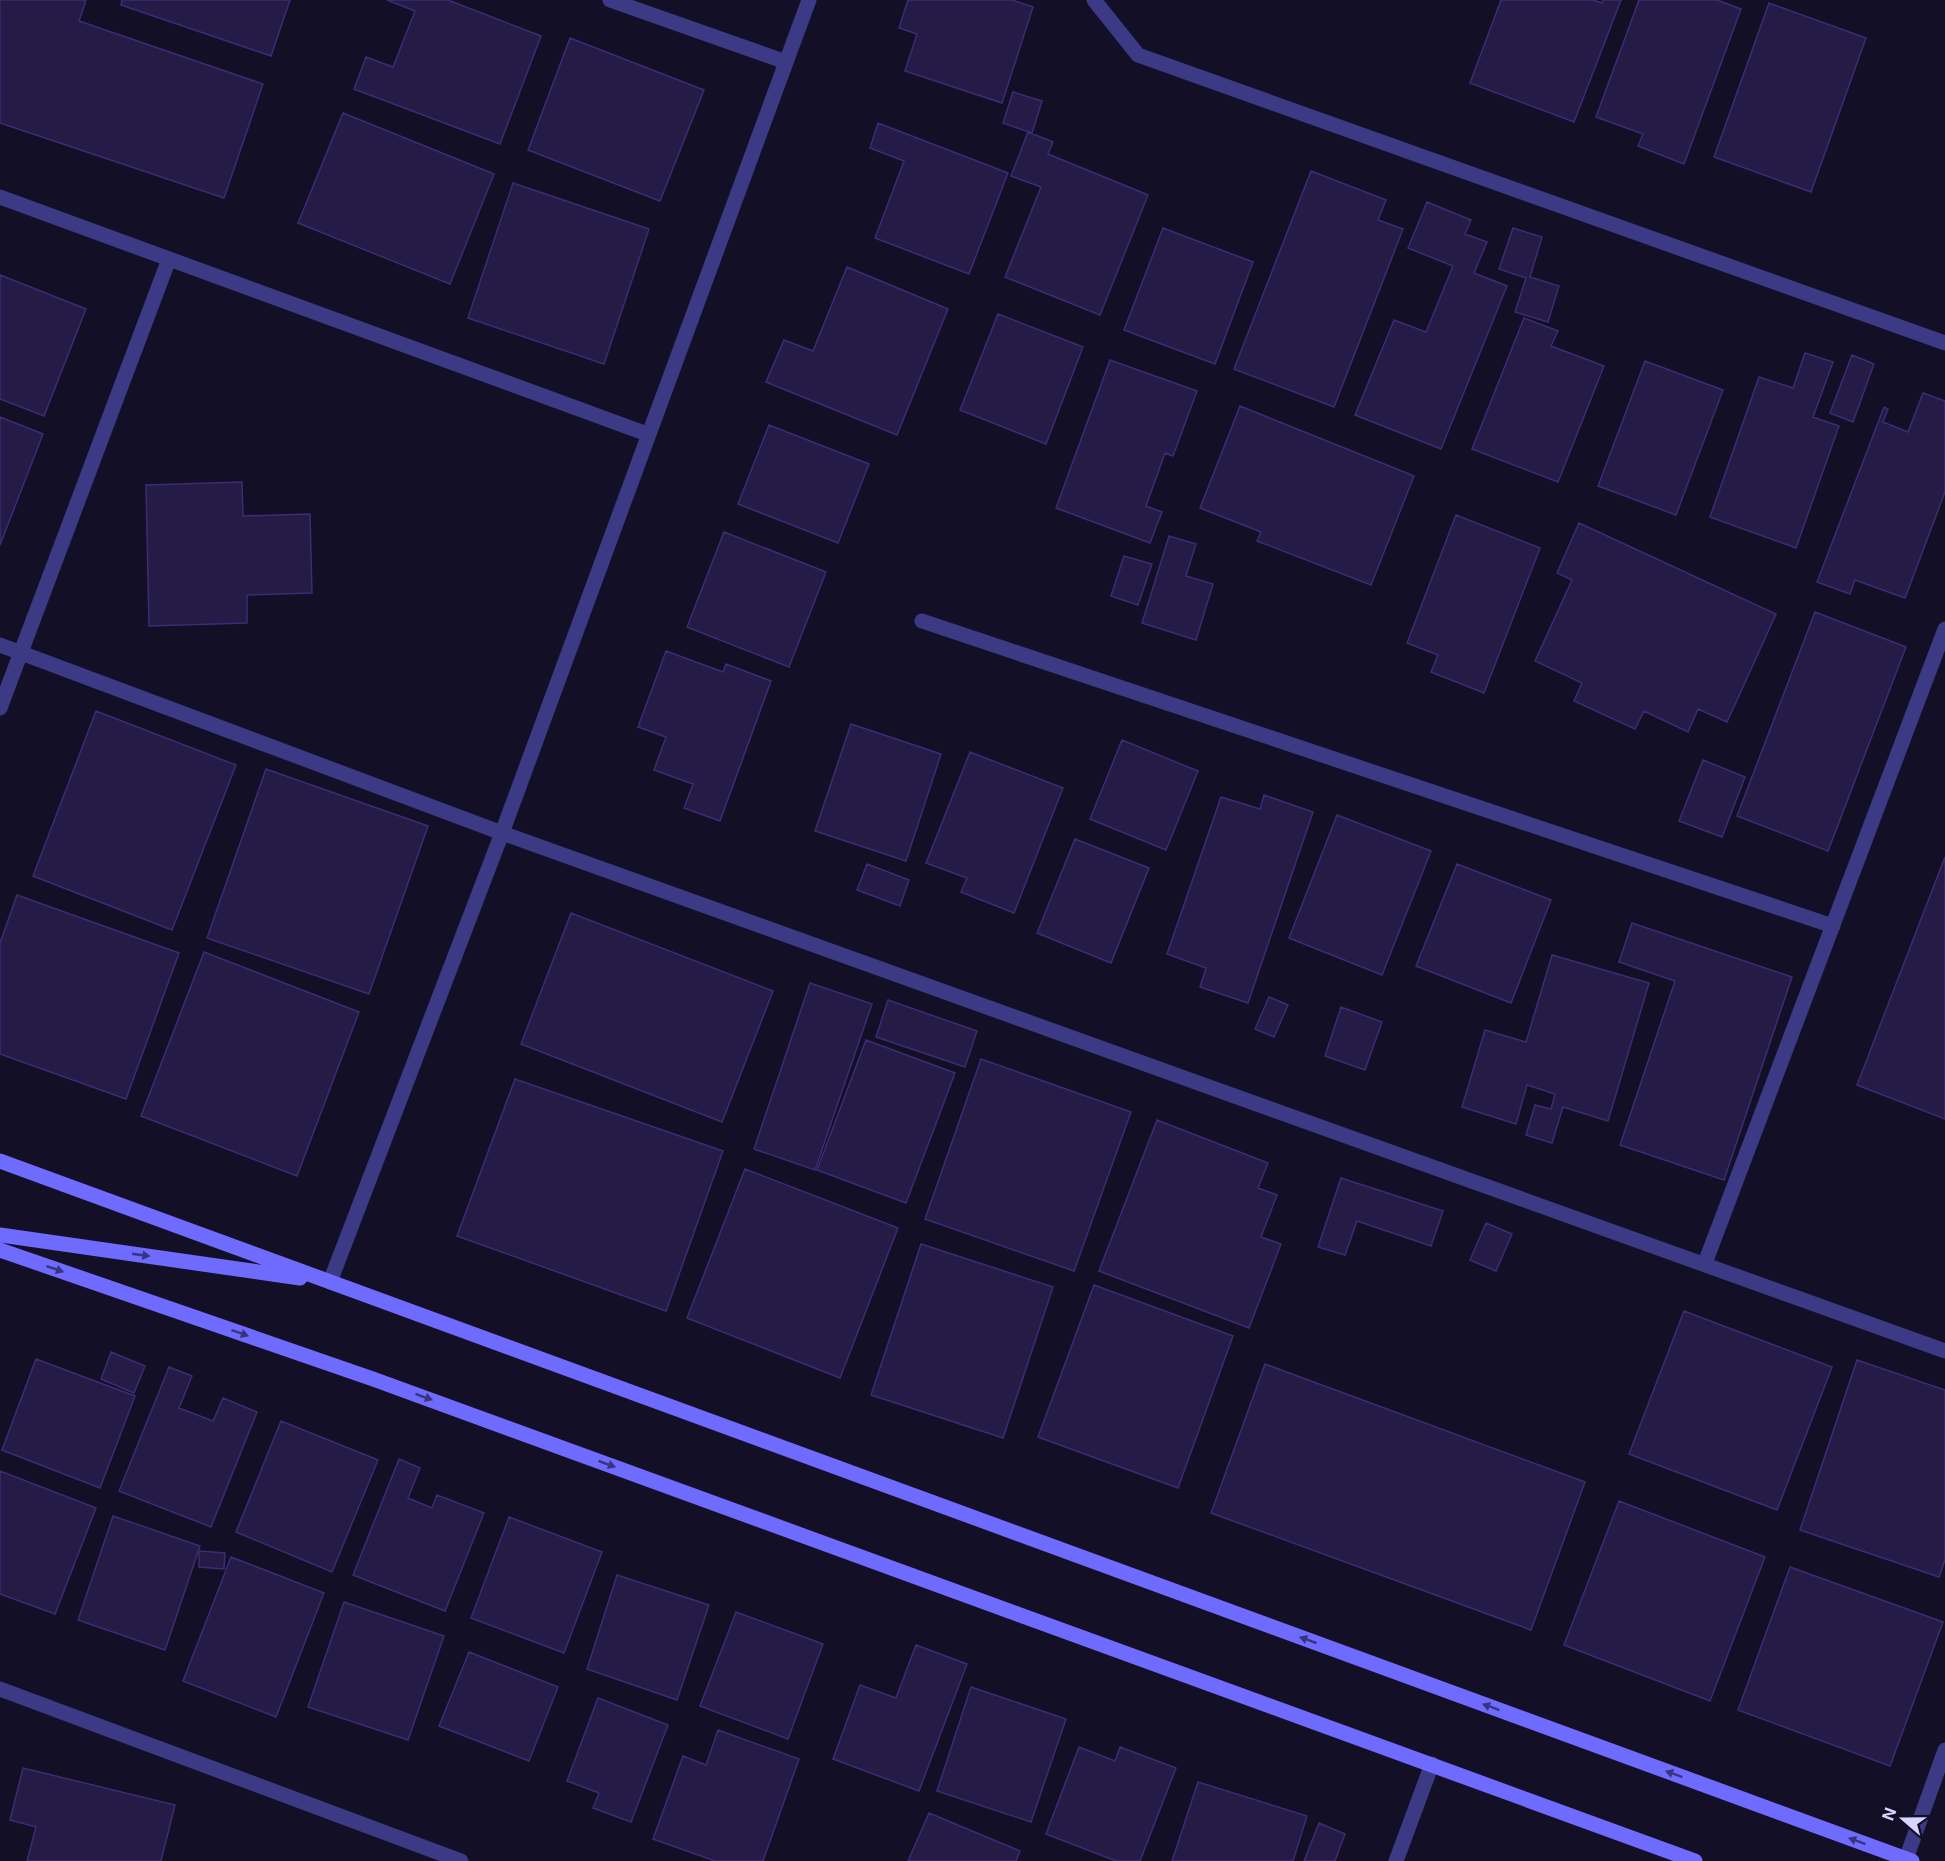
<svg xmlns="http://www.w3.org/2000/svg" width="1945" height="1861" font-family="Inter,sans-serif">
  <style>
    .building { fill: #241b47; stroke: #3b2d73; stroke-width: 1.5 }
    .lines { fill: none; stroke-linecap: round; stroke-linejoin: round }
    .street { stroke: #3d3a85; stroke-width: 15 }
    .secondary { stroke: #6f6bff; stroke-width: 15 }
    .oneway { fill: #38347d }
  </style>
  <rect width="100%" height="100%" fill="#130f26"/>
  <path class="building" d="M86 0 79 21 263 84 224 198 0 123V0Z
    M122 0H290L271 56 121 5Z
    M387 0H448L541 36 500 144 354 89 366 57 393 67 415 11Z
    M908 0H1012L1033 7 1002 103 905 71 917 34 899 28Z
    M1501 0H1593L1602 3 1603 0H1621L1574 122 1470 83Z
    M1639 0H1717L1741 9 1684 164 1638 146 1643 134 1596 117Z
    M1769 3 1866 38 1811 192 1714 157Z
    M570 38 704 90 660 201 528 150Z
    M1013 92 1042 101 1032 133 1003 123Z
    M343 113 494 174 450 284 298 223Z
    M878 123 1008 173 969 274 875 238 904 161 870 148Z
    M1028 132 1053 142 1048 154 1148 195 1100 315 1005 277 1041 187 1011 176Z
    M1311 171 1386 200 1378 220 1403 229 1334 407 1234 369Z
    M513 183 649 229 604 364 468 318Z
    M1427 202 1471 220 1465 234 1487 242 1474 273 1507 286 1441 449 1355 415 1394 320 1426 332 1453 266 1408 248Z
    M1163 228 1253 262 1215 364 1124 330Z
    M1513 228 1542 237 1530 277 1559 286 1548 322 1515 312 1526 278 1499 269Z
    M847 267 948 309 897 435 766 382 784 340 813 351Z
    M0 275 86 309 44 416 0 399Z
    M998 314 1083 347 1046 444 960 410Z
    M1524 318 1558 331 1551 346 1604 366 1558 482 1472 449Z
    M1805 353 1833 362 1813 417 1839 426 1796 548 1710 517 1759 377 1793 388Z
    M1852 355 1874 364 1853 422 1830 413Z
    M1110 360 1197 391 1173 456 1165 453 1146 506 1162 512 1150 543 1056 508Z
    M1645 361 1723 390 1676 515 1598 486Z
    M1923 393 1945 401V492L1905 598 1855 580 1850 594 1817 582 1884 407 1888 409 1883 422 1908 432Z
    M1240 406 1414 476 1371 585 1257 541 1261 532 1200 508Z
    M0 417 43 434 0 545Z
    M769 425 869 464 838 543 738 504Z
    M242 482 243 516 310 514 312 593 247 595V623L149 626 146 485Z
    M1456 515 1540 548 1484 693 1431 672 1438 655 1407 643Z
    M1579 523 1776 614 1727 722 1698 709 1688 732 1644 711 1635 729 1574 701 1582 683 1535 661 1572 580 1557 573Z
    M724 532 826 572 789 667 687 627Z
    M1169 536 1196 544 1186 576 1213 584 1196 640 1142 623Z
    M1124 556 1152 564 1138 605 1111 596Z
    M1815 612 1906 647 1828 851 1737 816Z
    M666 651 723 672 726 664 771 681 720 821 684 808 693 784 654 770 666 737 638 727Z
    M96 711 236 765 172 930 33 876Z
    M851 724 941 754 906 861 815 831Z
    M1122 740 1198 771 1166 850 1090 819Z
    M970 752 1063 788 1014 913 961 892 967 878 926 863Z
    M1703 760 1745 777 1722 837 1679 821Z
    M266 769 428 826 369 994 207 938Z
    M1264 795 1313 812 1248 1003 1200 987 1206 968 1167 954 1221 797 1260 809Z
    M1337 815 1431 851 1382 975 1289 938Z
    M1075 839 1149 868 1111 963 1037 933Z
    M1945 857V1119L1857 1085Z
    M867 864 909 880 900 906 857 890Z
    M1457 864 1551 900 1511 1003 1416 966Z
    M17 895 179 953 126 1099 0 1054V943Z
    M571 913 773 991 722 1122 521 1044Z
    M1632 923 1792 977 1724 1180 1620 1145 1675 981 1619 962Z
    M204 952 359 1012 297 1176 141 1116Z
    M1552 955 1649 983 1608 1121 1563 1107 1552 1143 1526 1135 1535 1105 1551 1109 1555 1094 1527 1085 1516 1124 1462 1107 1485 1030 1526 1042Z
    M810 983 872 1004 815 1170 754 1149Z
    M1269 997 1288 1005 1274 1037 1255 1029Z
    M888 1000 977 1031 965 1067 876 1037Z
    M1341 1007 1382 1022 1365 1070 1325 1056Z
    M866 1040 955 1073 906 1203 817 1170Z
    M981 1059 1131 1112 1074 1271 925 1219Z
    M515 1079 723 1151 666 1311 457 1236Z
    M1157 1120 1268 1163 1258 1188 1277 1195 1261 1237 1281 1244 1249 1328 1099 1271Z
    M745 1169 898 1228 840 1378 687 1318Z
    M1341 1178 1443 1211 1431 1246 1357 1221 1345 1255 1318 1247Z
    M1486 1223 1512 1234 1496 1271 1470 1260Z
    M921 1244 1053 1287 1003 1438 871 1395Z
    M1094 1285 1233 1336 1178 1488 1038 1437Z
    M1684 1311 1832 1367 1777 1510 1629 1454Z
    M111 1352 145 1366 134 1393 101 1379Z
    M36 1359 135 1396 100 1488 2 1450Z
    M1857 1360 1945 1390V1560L1939 1577 1800 1530Z
    M1265 1364 1585 1482 1531 1630 1211 1513Z
    M169 1367 192 1376 179 1408 213 1421 223 1398 257 1412 211 1527 119 1491Z
    M281 1421 378 1460 332 1572 236 1532Z
    M399 1459 420 1468 408 1498 432 1508 437 1495 484 1513 445 1611 353 1575Z
    M0 1471 96 1508 55 1614 0 1594Z
    M1619 1501 1765 1557 1710 1701 1564 1645Z
    M113 1516 200 1546 165 1650 78 1620Z
    M509 1517 602 1552 564 1653 471 1618Z
    M199 1551 225 1553 224 1569 199 1567Z
    M231 1557 324 1593 276 1717 183 1681Z
    M1790 1567 1943 1622 1890 1766 1738 1710Z
    M617 1575 709 1605 677 1700 587 1669Z
    M344 1602 444 1636 408 1740 308 1707Z
    M736 1612 823 1644 788 1739 700 1706Z
    M916 1645 967 1664 919 1791 833 1759 860 1685 896 1698Z
    M469 1652 558 1687 529 1761 439 1726Z
    M971 1687 1066 1719 1031 1822 937 1791Z
    M598 1698 668 1725 631 1822 593 1808 599 1793 567 1781Z
    M718 1730 799 1759 763 1861H715L653 1839 683 1756 706 1765Z
    M1079 1747 1115 1761 1120 1747 1176 1768 1140 1861H1116L1046 1834Z
    M23 1768 175 1805 161 1861H27L36 1827 10 1820Z
    M1198 1782 1307 1816 1293 1861H1172Z
    M929 1813 1020 1851 1016 1861H908Z
    M1319 1823 1345 1834 1335 1861H1304Z"/>
  <g class="lines">
    <path class="street" d="M610 0 786 62
      M1094 0 1138 55 1945 343
      M0 197 647 434
      M922 621 1833 926
      M0 645 502 833 1945 1351
      M0 708 169 259
      M1705 1263 1945 629
      M330 1282 502 833 809 0
      M0 1689 461 1861
      M1906 1859 1945 1750
      M1396 1861 1432 1764"/>
    <path class="secondary" d="M0 1161 1912 1861
      M0 1235 300 1278
      M0 1250 373 1379 1695 1861"/>
  </g>
  <defs><path id="oneway-solid" d="M-6-.8H1V-3.2L6.5 0L1 3.2V.8H-6Z" transform="scale(1.5)"/></defs>
  <g class="oneway">
    <use href="#oneway-solid" transform="translate(141 1255) rotate(8)"/>
    <use href="#oneway-solid" transform="translate(55 1269) rotate(19)"/>
    <use href="#oneway-solid" transform="translate(240 1333) rotate(19)"/>
    <use href="#oneway-solid" transform="translate(424 1397) rotate(20)"/>
    <use href="#oneway-solid" transform="translate(607 1464) rotate(20)"/>
    <use href="#oneway-solid" transform="translate(1308 1640) rotate(-160)"/>
    <use href="#oneway-solid" transform="translate(1491 1707) rotate(-160)"/>
    <use href="#oneway-solid" transform="translate(1674 1774) rotate(-160)"/>
    <use href="#oneway-solid" transform="translate(1857 1841) rotate(-160)"/>
  </g>
  <g transform="translate(1903 1819) rotate(290)" stroke="#130f26" stroke-width="4.5" paint-order="stroke">
  <path d="M0-4.5L10 22L0 15L-10 22Z" fill="#d9d4ff"/>
  <text y="-9" font-size="16" font-weight="bold" text-anchor="middle" fill="#d9d4ff">N</text>
  </g>
</svg>
